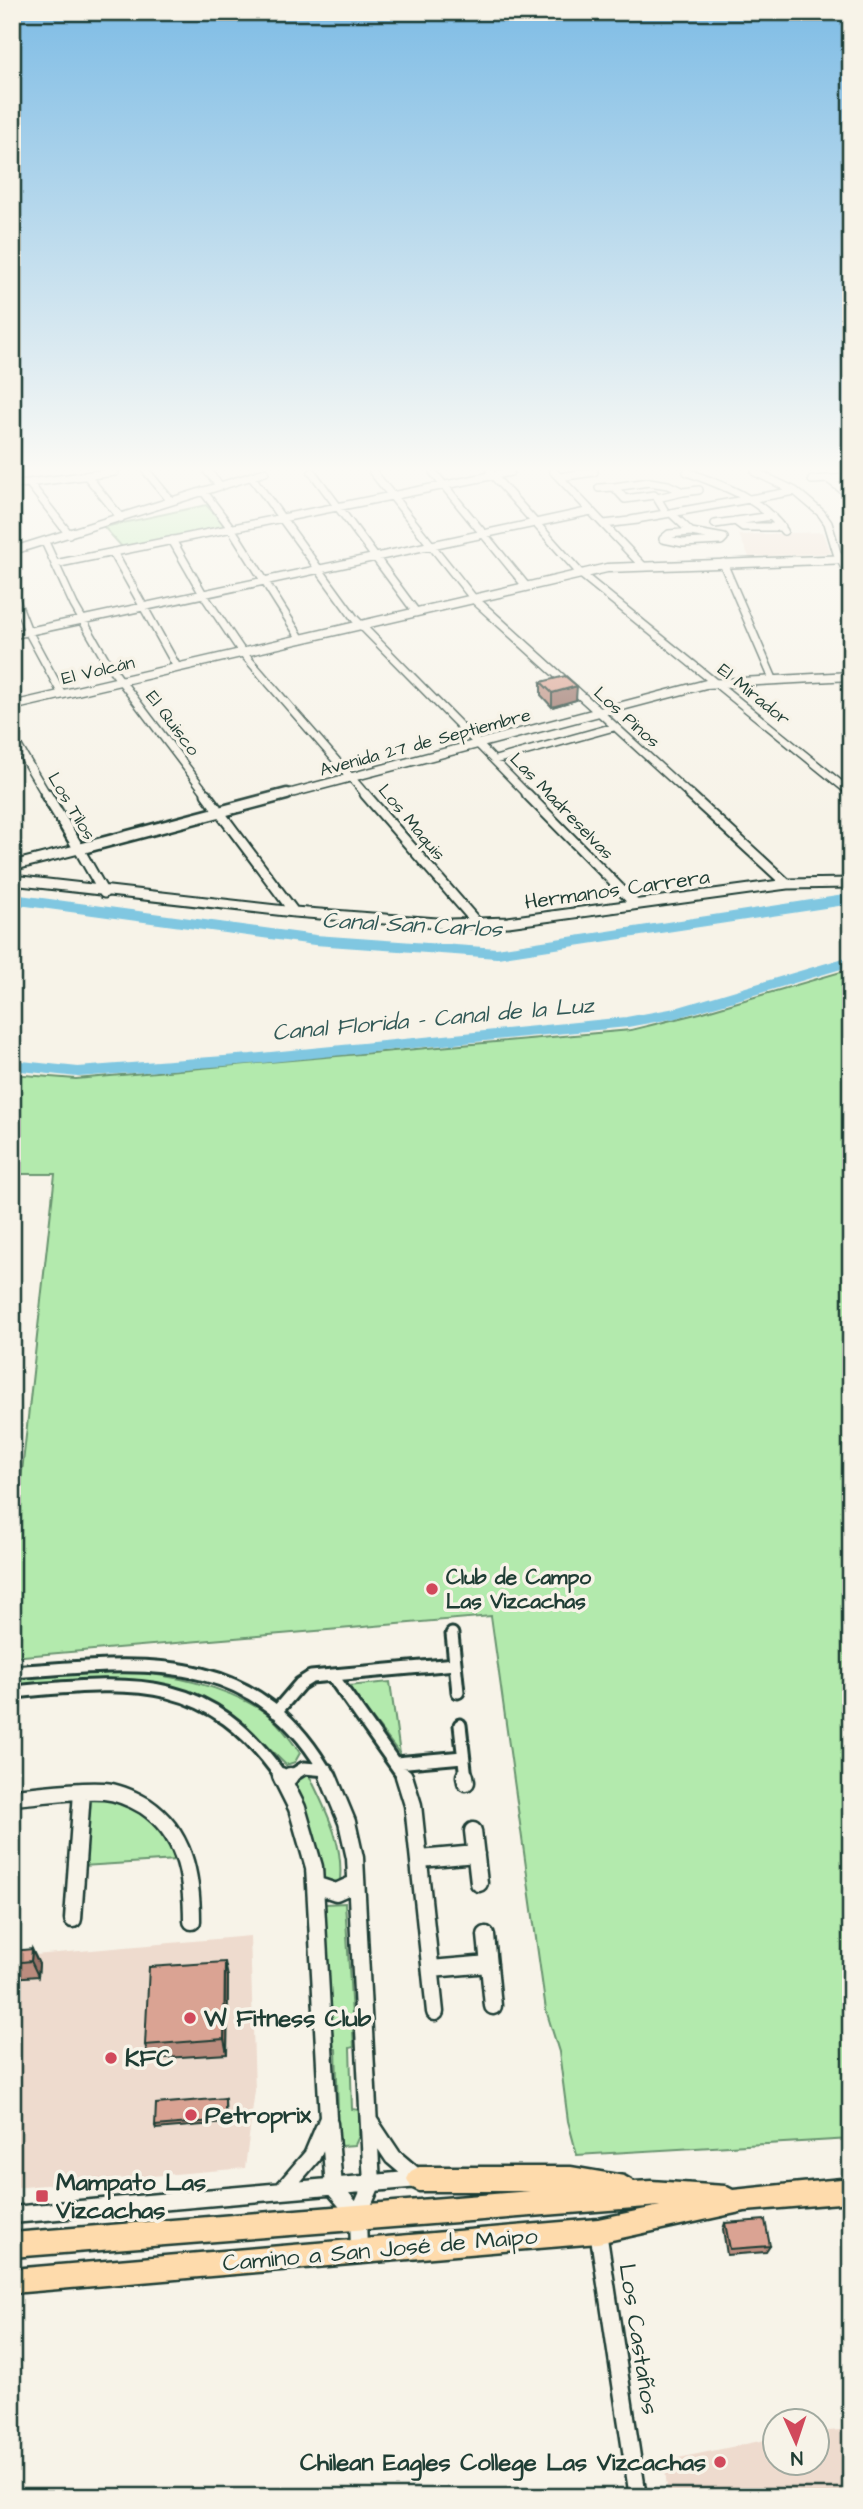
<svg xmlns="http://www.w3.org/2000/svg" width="863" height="2509" font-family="'Architects Daughter',sans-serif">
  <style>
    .built { fill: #eedbce }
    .green { fill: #b3eaad; stroke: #699470; stroke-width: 2 }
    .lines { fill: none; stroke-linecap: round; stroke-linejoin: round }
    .canal { stroke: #80c7e1; stroke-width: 10 }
    .minor-far3-casing { stroke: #1f3d34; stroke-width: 10 }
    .minor-far2-casing { stroke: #1f3d34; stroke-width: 13 }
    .minor-far1-casing { stroke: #1f3d34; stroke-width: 17 }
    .minor-casing { stroke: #1f3d34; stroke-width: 21 }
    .tertiary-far1-casing { stroke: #1f3d34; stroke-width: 11 }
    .tertiary-casing { stroke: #1f3d34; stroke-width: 15 }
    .primary-casing { stroke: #1f3d34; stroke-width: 5 }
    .minor-far3 { stroke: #f7f3e8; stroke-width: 7 }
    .minor-far2 { stroke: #f7f3e8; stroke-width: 9 }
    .minor-far1 { stroke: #f7f3e8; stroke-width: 11 }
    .minor { stroke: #f7f3e8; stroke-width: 16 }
    .tertiary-far1 { stroke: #f7f3e8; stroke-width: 8 }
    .tertiary { stroke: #f7f3e8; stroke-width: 10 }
    .primary { fill: #fedbac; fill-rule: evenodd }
    .wall { fill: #bb8c7e; stroke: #1f3d34; stroke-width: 2 }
    .shaded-wall { fill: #997267; stroke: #1f3d34; stroke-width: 2 }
    .building { fill: #daa393; stroke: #1f3d34; stroke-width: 2 }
    .poi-dot { fill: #d1495b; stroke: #f7f3e8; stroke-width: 2.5 }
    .labels { text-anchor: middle; stroke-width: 7; stroke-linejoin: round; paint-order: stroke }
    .far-street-label { font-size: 18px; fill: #1f3d34; stroke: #f7f3e8 }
    .street-label { font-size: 21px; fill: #1f3d34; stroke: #f7f3e8 }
    .poi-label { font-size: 21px; font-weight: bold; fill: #1f3d34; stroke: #f7f3e8; text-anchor: start }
    .water-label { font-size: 23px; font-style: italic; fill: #325957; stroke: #f7f3e8 }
    .near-poi-label { font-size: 24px; font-weight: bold; fill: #1f3d34; stroke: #f7f3e8; text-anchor: start }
    .near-street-label { font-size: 24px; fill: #1f3d34; stroke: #f7f3e8 }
  </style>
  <rect width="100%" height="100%" fill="#f7f3e8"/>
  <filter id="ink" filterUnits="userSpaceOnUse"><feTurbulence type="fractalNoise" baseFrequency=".0143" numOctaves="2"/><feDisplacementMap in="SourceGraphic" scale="14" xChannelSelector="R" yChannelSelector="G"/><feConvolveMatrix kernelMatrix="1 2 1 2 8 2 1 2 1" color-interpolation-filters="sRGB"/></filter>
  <g filter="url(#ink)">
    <path class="built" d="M822 532 831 553 749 557 739 535Z
      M250 1936 255 2090 245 2168 12 2188V1957Z
      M851 2429V2497H668L664 2461 775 2438 776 2464H818V2432Z"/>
    <path class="green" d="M206 505 226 526 123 548 104 527Z
      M851 969V2139L577 2155 568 2121 559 2052 546 2010 491 1616 12 1657V1562L55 1174H12V1074L76 1079 631 1030 700 1013Z
      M126 1672C171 1674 222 1686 260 1709 277 1720 289 1737 300 1753L295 1762 286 1765C249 1727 204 1692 151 1682 113 1674 52 1684 12 1687V1678Z
      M390 1682 400 1754 347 1686Z
      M298 1773 309 1775C327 1813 346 1846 339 1889L332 1892C314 1871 321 1860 314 1835 308 1816 300 1801 290 1784Z
      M101 1797C140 1807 162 1821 176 1860L83 1866 87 1798Z
      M345 1903 354 2047 350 2048 352 2109 359 2110V2136L355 2145 341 2146 335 2137 333 2111 338 2110 336 2049 330 2048 325 1904Z"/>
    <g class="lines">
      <path class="canal" d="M12 899 315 940 497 953 851 899
        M12 1065 78 1072 251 1059 627 1022 676 1013 851 961"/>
      <g class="minor-far3-casing">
        <path id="minor-far3" d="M147 472 171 501
          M208 472 220 486
          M312 472 416 612
          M373 472 474 599
          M433 472 526 586
          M490 472 581 574 851 793
          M554 472 643 566
          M687 472C724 486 760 498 784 531
          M755 472 795 491 821 513 828 523 837 553 851 579
          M87 476 121 518
          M251 476 355 619 529 796
          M559 477 594 472
          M851 478 828 479 843 490 851 491
          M812 480 828 479
          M649 482 668 485 683 492 657 498 654 495 625 499 614 487Z
          M29 483 69 534
          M12 485 115 472
          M599 488 614 487
          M203 491 231 528 301 639
          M683 492 699 490
          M657 498 666 513
          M671 513 691 532
          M631 520 795 491
          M735 521 743 527H782
          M604 524 638 520
          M715 524 772 516
          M691 532 724 538 721 541 683 543 663 539 669 534Z
          M172 540 203 594 242 652 367 796
          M45 542 74 605 108 664 208 796
          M12 551 265 472
          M113 552 177 667
          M723 563 773 679
          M55 564 510 472
          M12 590 28 631 62 694
          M12 635 591 511
          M599 712 691 796
          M495 760 614 727"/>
      </g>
      <g class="minor-far2-casing">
        <path id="minor-far2" d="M206 794 294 912
          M365 794 478 924
          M527 794 634 903
          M689 794 787 884
          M12 866 79 849 104 893
          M12 880 294 912 450 924 508 922 787 884 851 883
          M12 1210V1221"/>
      </g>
      <g class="minor-far1-casing">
        <path id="minor-far1" d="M452 1634 458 1692
          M12 1672C141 1663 256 1645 329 1778
          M332 1675 405 1778
          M12 1692C129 1682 207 1670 282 1778
          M276 1712 300 1684 311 1677 455 1664
          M460 1725 466 1778
          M396 1763 463 1757
          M288 1778 304 1768 327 1770"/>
      </g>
      <g class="minor-casing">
        <path id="minor" d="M281 1776 297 1808 314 1867 328 2118 312 2156 282 2191
          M328 1776 347 1822 355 1858 372 2184 358 2216 359 2251
          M404 1776 413 1805 435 2012
          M465 1776 466 1782
          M285 1781 290 1776
          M12 1797C42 1795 74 1789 104 1791 118 1792 133 1799 145 1806 185 1833 192 1876 192 1921
          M473 1831 479 1883
          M420 1859 476 1854
          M315 1885 336 1892 356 1883
          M73 1919 82 1792
          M486 1935 493 2006
          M431 1969 489 1964
          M369 2121 393 2157 419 2179
          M329 2123 334 2188 358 2216
          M12 2215 419 2179
          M598 2231 638 2497"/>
      </g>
      <g class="tertiary-far1-casing">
        <path id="tertiary-far1" d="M474 599 599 712
          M12 706 607 568 851 559
          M12 737 47 796
          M280 796 706 684 851 676"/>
      </g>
      <g class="tertiary-casing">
        <path id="tertiary" d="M46 794 79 849 287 794"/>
      </g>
      <g class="primary-casing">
        <path id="primary" d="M419 2167H571L624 2176 634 2182 651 2181 725 2186 733 2190 851 2178V2202L745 2211 598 2243 12 2293V2269L598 2219 660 2206 12 2257V2233L530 2191H419L411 2187 407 2179 411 2171Z"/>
      </g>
      <use href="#minor-far3" class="minor-far3"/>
      <use href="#minor-far2" class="minor-far2"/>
      <use href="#minor-far1" class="minor-far1"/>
      <use href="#minor" class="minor"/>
      <use href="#tertiary-far1" class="tertiary-far1"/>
      <use href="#tertiary" class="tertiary"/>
      <use href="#primary" class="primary"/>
    </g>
    <path class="wall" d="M541 682 576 700 552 707 541 695Z
      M12 1951 39 1964 38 1976 12 1978Z
      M228 1977 227 2054 150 2059 145 2045Z
      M225 2098 226 2123 156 2129 155 2126Z
      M725 2223 770 2246 766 2252 727 2255 723 2229Z"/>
    <path class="shaded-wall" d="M577 686 576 700 552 707V693Z
      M32 1949 39 1964 38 1976 31 1961Z
      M225 1962 228 1977 227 2054 224 2039Z"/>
    <path class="building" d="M565 676 577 686 552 693 541 682Z
      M32 1949 31 1961 12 1963V1951Z
      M225 1962 224 2039 145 2045 149 1967Z
      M225 2098V2120L155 2126 156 2104Z
      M765 2220 770 2246 730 2249 725 2223Z"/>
  </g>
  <linearGradient id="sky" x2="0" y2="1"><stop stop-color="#7ebce5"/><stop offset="0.57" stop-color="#fbfaf5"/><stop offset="1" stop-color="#fbfaf5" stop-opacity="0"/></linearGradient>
  <rect width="863" height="823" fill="url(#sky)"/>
  <g class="poi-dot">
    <circle cx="432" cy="1589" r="7"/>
    <circle cx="190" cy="2018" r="7"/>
    <circle cx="111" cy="2058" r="7"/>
    <circle cx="191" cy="2115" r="7"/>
    <rect x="35" y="2189" width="14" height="14" rx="3.5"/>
    <circle cx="720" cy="2462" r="7"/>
  </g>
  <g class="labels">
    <g class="far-street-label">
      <text transform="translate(98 670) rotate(-13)" y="6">El Volcán</text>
      <text transform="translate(754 694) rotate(39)" y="6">El Mirador</text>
      <text transform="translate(627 717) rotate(42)" y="6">Los Pinos</text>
      <text transform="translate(173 723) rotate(53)" y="6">El Quisco</text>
      <text transform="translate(425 742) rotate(-15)" y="6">Avenida 27 de Septiembre</text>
      <text transform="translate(72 806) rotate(59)" y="6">Los Tilos</text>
      <text transform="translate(562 806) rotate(46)" y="6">Las Madreselvas</text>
      <text transform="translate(412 822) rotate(50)" y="6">Los Maquis</text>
    </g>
    <g class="street-label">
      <text transform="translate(617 889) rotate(-8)" y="7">Hermanos Carrera</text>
    </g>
    <g class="poi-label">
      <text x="446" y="1584">Club de Campo<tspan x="446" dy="24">Las Vizcachas</tspan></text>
    </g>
    <g class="water-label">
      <text transform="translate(412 924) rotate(3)" y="8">Canal San Carlos</text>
      <text transform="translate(433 1018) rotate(-5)" y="8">Canal Florida - Canal de la Luz</text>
    </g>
    <g class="near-poi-label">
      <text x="204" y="2026">W Fitness Club</text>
      <text x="125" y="2066">KFC</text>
      <text x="205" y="2123">Petroprix</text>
      <text x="56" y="2190">Mampato Las<tspan x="56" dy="28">Vizcachas</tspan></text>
      <text x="706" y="2470" text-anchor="end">Chilean Eagles College Las Vizcachas</text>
    </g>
    <g class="near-street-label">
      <text transform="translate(380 2249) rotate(-5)" y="8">Camino a San José de Maipo</text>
      <text transform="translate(639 2339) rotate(81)" y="8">Los Castaños</text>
    </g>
  </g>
  <rect width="863" height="2509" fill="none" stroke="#f7f3e8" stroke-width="42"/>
  <rect x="21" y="21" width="821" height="2467" fill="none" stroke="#1f3d34" stroke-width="2.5" filter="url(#ink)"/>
  <g transform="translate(796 2442) rotate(177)"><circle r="33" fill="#f7f3e8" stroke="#a1aaa0" stroke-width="2"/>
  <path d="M0-5L12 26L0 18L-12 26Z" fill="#d1495b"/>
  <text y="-10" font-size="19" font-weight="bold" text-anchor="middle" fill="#1f3d34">N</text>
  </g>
</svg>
